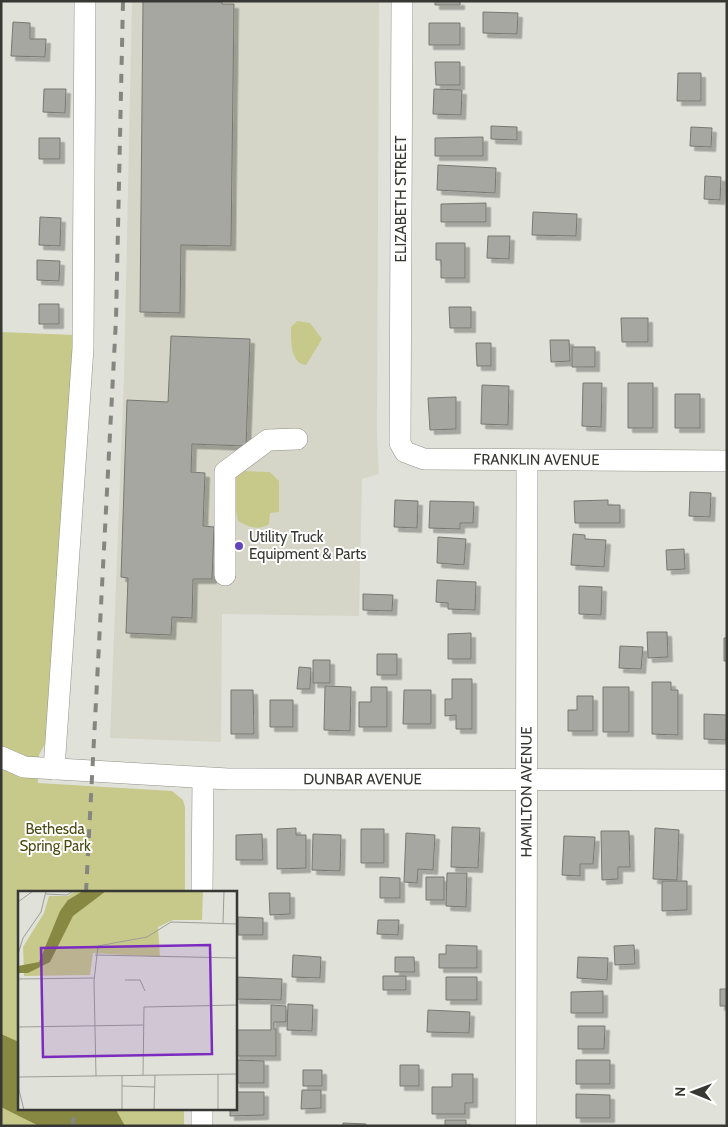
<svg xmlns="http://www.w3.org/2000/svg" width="728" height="1127" font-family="Cabin,sans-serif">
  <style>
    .built { fill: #d5d6c7 }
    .green { fill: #c7c98b }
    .water { fill: #878841 }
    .building { fill: #a7a7a1; stroke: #787872; filter: url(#shadow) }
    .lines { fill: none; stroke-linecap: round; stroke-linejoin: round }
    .minor-casing { stroke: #90918a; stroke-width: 22 }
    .minor { stroke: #fff; stroke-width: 21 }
    .rail { stroke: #868681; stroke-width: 4; stroke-dasharray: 9 9; stroke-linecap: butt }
    .poi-dot { fill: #6244bc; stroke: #fffffe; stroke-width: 2 }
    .labels { text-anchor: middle; stroke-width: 4; stroke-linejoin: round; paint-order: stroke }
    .street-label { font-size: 15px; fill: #373734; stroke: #fffffe }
    .poi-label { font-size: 15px; fill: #373734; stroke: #fffffe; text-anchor: start }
    .park-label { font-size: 15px; fill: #4b4b14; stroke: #fffffe }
    .inset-road { fill: none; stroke: #9c9d97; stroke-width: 1 }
    .view { fill: #7b2cbf; fill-opacity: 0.15; stroke: #7b2cbf; stroke-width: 2.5 }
    .inset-edge { fill: none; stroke: #373734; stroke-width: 2.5 }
  </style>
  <defs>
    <filter id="shadow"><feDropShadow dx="4.5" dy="4.5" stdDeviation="0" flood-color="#0004"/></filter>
  </defs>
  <rect width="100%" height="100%" fill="#e0e1d9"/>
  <path class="built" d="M132 1H379L377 435 379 474 362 479 359 616 222 614 221 742 110 738 124 379Z"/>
  <path class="green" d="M297 321 310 323 322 339 306 365C290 363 291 340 291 327Z
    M1 332 74 335 46 742 39 755 38 783 172 791 183 800 185 807V892H19V1108H184V1126H1Z
    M239 471 270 472 279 481V512L270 513 269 524C258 531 249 527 238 521L230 481Z"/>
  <path class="water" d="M1 1034 19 1042V1108H115L125 1126H39L1 1107Z"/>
  <path class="building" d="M143 1H222V4H234L231 246 181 245 180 313 140 312Z
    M435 1H460V5H435Z
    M483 12 518 13 517 34 483 33Z
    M13 22 30 23V39H46L45 57 11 56Z
    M429 23H460V45H429Z
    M435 62H460V85H436Z
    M678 73H701V101H677Z
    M44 89H66L65 113 43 112Z
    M434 89 462 90 461 115 433 114Z
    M491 126 517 127V140L491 139Z
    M691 127 712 128 711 147 690 146Z
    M483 137V156H435V138Z
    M39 138H60V159H39Z
    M438 165 496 168 495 193 437 190Z
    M705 176 721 177 720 200 704 199Z
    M486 203V222H441V204Z
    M533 212 577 214 576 236 532 235Z
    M40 217 61 218 60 246 39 245Z
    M488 236H510L509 259 487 258Z
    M436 243H465V278H441V260H436Z
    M37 260 60 261 59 281 37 280Z
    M39 304H59V324H39Z
    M449 307H471V328H450Z
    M621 318H648V342H622Z
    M171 336 250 339 246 446 192 444 191 472 205 473 203 526 214 527 212 579H193L192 618 172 617 171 635 126 633 128 578 121 577 127 400 168 402Z
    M550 340H569L570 361 551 362Z
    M476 343H491V366H477Z
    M572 347H595V367H572Z
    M583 383H602L601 427 582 426Z
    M628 383H653V428H628Z
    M482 385 509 386 508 425 481 424Z
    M675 394H700V428H675Z
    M456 397V429L430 430 428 398Z
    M690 492 711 493 710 517 689 516Z
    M395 500 418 501 417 528 394 527Z
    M608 500V505H620V523H575L574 501Z
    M430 501 474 502 473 523H460V529L429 528Z
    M573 534 585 535V539L606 540 604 567 571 565Z
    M438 537 466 539 464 565 437 563Z
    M684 549 685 569 667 570 666 550Z
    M437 580 476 582 475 610 448 609V603L436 602Z
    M579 586 602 587 601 615 579 614Z
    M363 594 393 595 392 611 363 610Z
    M647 632H667L668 657 648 658Z
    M471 633V659H448V634Z
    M724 638H727V661H724Z
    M620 646 643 647 641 669 619 668Z
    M377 654H397V675H377Z
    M313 660H330V683H313Z
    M299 667 311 668 310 689H297Z
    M452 679H472V729H456V715L445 716V699H452Z
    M652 682H671V690H678V735L652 734Z
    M325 686 351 687 350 731 324 730Z
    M371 687H387V727H359V702H371Z
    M603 687H629V732H603Z
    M231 690H253L254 734H231Z
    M404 690H431V724H403Z
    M577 696H593V731H568V710H577Z
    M270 700H293V727H270Z
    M704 714 727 715 726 740 704 739Z
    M452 827 480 828 478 868 451 867Z
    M296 828V835H306V868L277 869V829Z
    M655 828 679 830 677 880 653 879Z
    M361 829H384V863H361Z
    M601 831H629L630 867H618V879L602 880Z
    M406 833 435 835 433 870 418 869 417 883 404 882Z
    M262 834 263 860H236V835Z
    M313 834 341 835 340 871 312 870Z
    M564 836 595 837 593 864H580V876L562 875Z
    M447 873H467L466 907 446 906Z
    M380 877 400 878V898H380Z
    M426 877H444V900H426Z
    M662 881H687V910L662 911Z
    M269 893H290V914L270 915Z
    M238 917 263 918V935H238Z
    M378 920H399L398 935 377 934Z
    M446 945 477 946V968H439V954H446Z
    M634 945 635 964 615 965 614 946Z
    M293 955 321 957 320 978 292 977Z
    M395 957H414L415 972H395Z
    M578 957 608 958 607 980 577 978Z
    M383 976H406V990H383Z
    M236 977 282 979 281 1000 235 999Z
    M446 977H477V1000H446Z
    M720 989H727V1006H720Z
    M603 991V1013H571V992Z
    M288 1004 313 1005 312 1031 287 1030Z
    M271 1005 286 1006V1022H274V1029H276V1056H235V1030H271Z
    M428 1010 470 1012 469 1033 427 1032Z
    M578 1026H605L604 1049H578Z
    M235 1060 264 1061V1083H235Z
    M576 1060H610V1084H576Z
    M400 1065H419V1086H400Z
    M303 1070H322V1086H303Z
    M452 1074H473V1103H465V1114H432V1087H452Z
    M302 1090H321V1108L301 1109Z
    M235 1092H264V1115L230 1116V1108H235Z
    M576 1094 610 1095V1118H576Z
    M445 1120H466V1126H445Z
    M343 1123 366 1124V1126H343Z"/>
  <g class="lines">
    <g class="minor-casing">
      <g id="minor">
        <path id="s1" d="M402 1 400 443 405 452 424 459 727 461"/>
        <path d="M225 575V472L268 440 297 439"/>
        <path id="s2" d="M1 757 24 767 228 779 727 780"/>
        <path d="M54 769 83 348 85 1"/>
        <path d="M202 892 203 778"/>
        <path d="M202 1126V1108"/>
        <path id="s3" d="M526 1126 527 460"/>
      </g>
    </g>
    <use href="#minor" class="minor"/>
    <path class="rail" d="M86 892 116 319 123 1
      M73 1126 74 1108"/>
  </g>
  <circle class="poi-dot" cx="239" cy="546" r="5"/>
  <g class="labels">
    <g class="street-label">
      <text transform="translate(401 199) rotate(-90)" y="5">ELIZABETH STREET</text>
      <text dy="5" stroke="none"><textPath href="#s1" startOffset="585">FRANKLIN AVENUE</textPath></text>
      <text dy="5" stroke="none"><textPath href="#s2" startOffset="364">DUNBAR AVENUE</textPath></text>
      <text dy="5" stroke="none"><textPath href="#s3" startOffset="334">HAMILTON AVENUE</textPath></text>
    </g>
    <g class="poi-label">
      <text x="249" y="542">Utility Truck<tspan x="249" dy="17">Equipment &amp; Parts</tspan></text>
    </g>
    <g class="park-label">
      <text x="55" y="834">Bethesda<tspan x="55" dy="17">Spring Park</tspan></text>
    </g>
  </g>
  <g transform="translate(18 891)">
    <rect width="219" height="219" fill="#e0e1d9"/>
    <path d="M57 0H185L184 29H155L140 36 142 66 75 62 72 84 6 85 5 56 26 22 31 5H50Z" fill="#c7c98b"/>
    <path d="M65 0H88L55 25 32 71 10 82H0V75L21 71 42 20 50 9Z" fill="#878841"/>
    <path class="inset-road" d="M28 3 49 4 55 0M0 11 15 0M205 32 206 0M77 64 219 67M0 88 76 87M107 89H122L127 100M1 136 125 134M125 184 126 116 219 114M78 185 76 90 80 55 129 46 153 31 219 33M1 186 219 183M104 195 136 196M6 219 1 199 0 63 5 47 23 21 28 0M104 219V184M136 219 137 184M200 219V183"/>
    <path class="view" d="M192 54 194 163 25 166 23 57Z"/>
    <rect width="219" height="219" class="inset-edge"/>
  </g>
  <rect width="728" height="1127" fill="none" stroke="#373734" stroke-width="5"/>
  <g transform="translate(693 1092) rotate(271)" stroke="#fffffe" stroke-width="4" paint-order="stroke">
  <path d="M0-4L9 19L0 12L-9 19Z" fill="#373734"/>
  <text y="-8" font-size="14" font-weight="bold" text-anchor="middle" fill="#373734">N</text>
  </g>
</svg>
